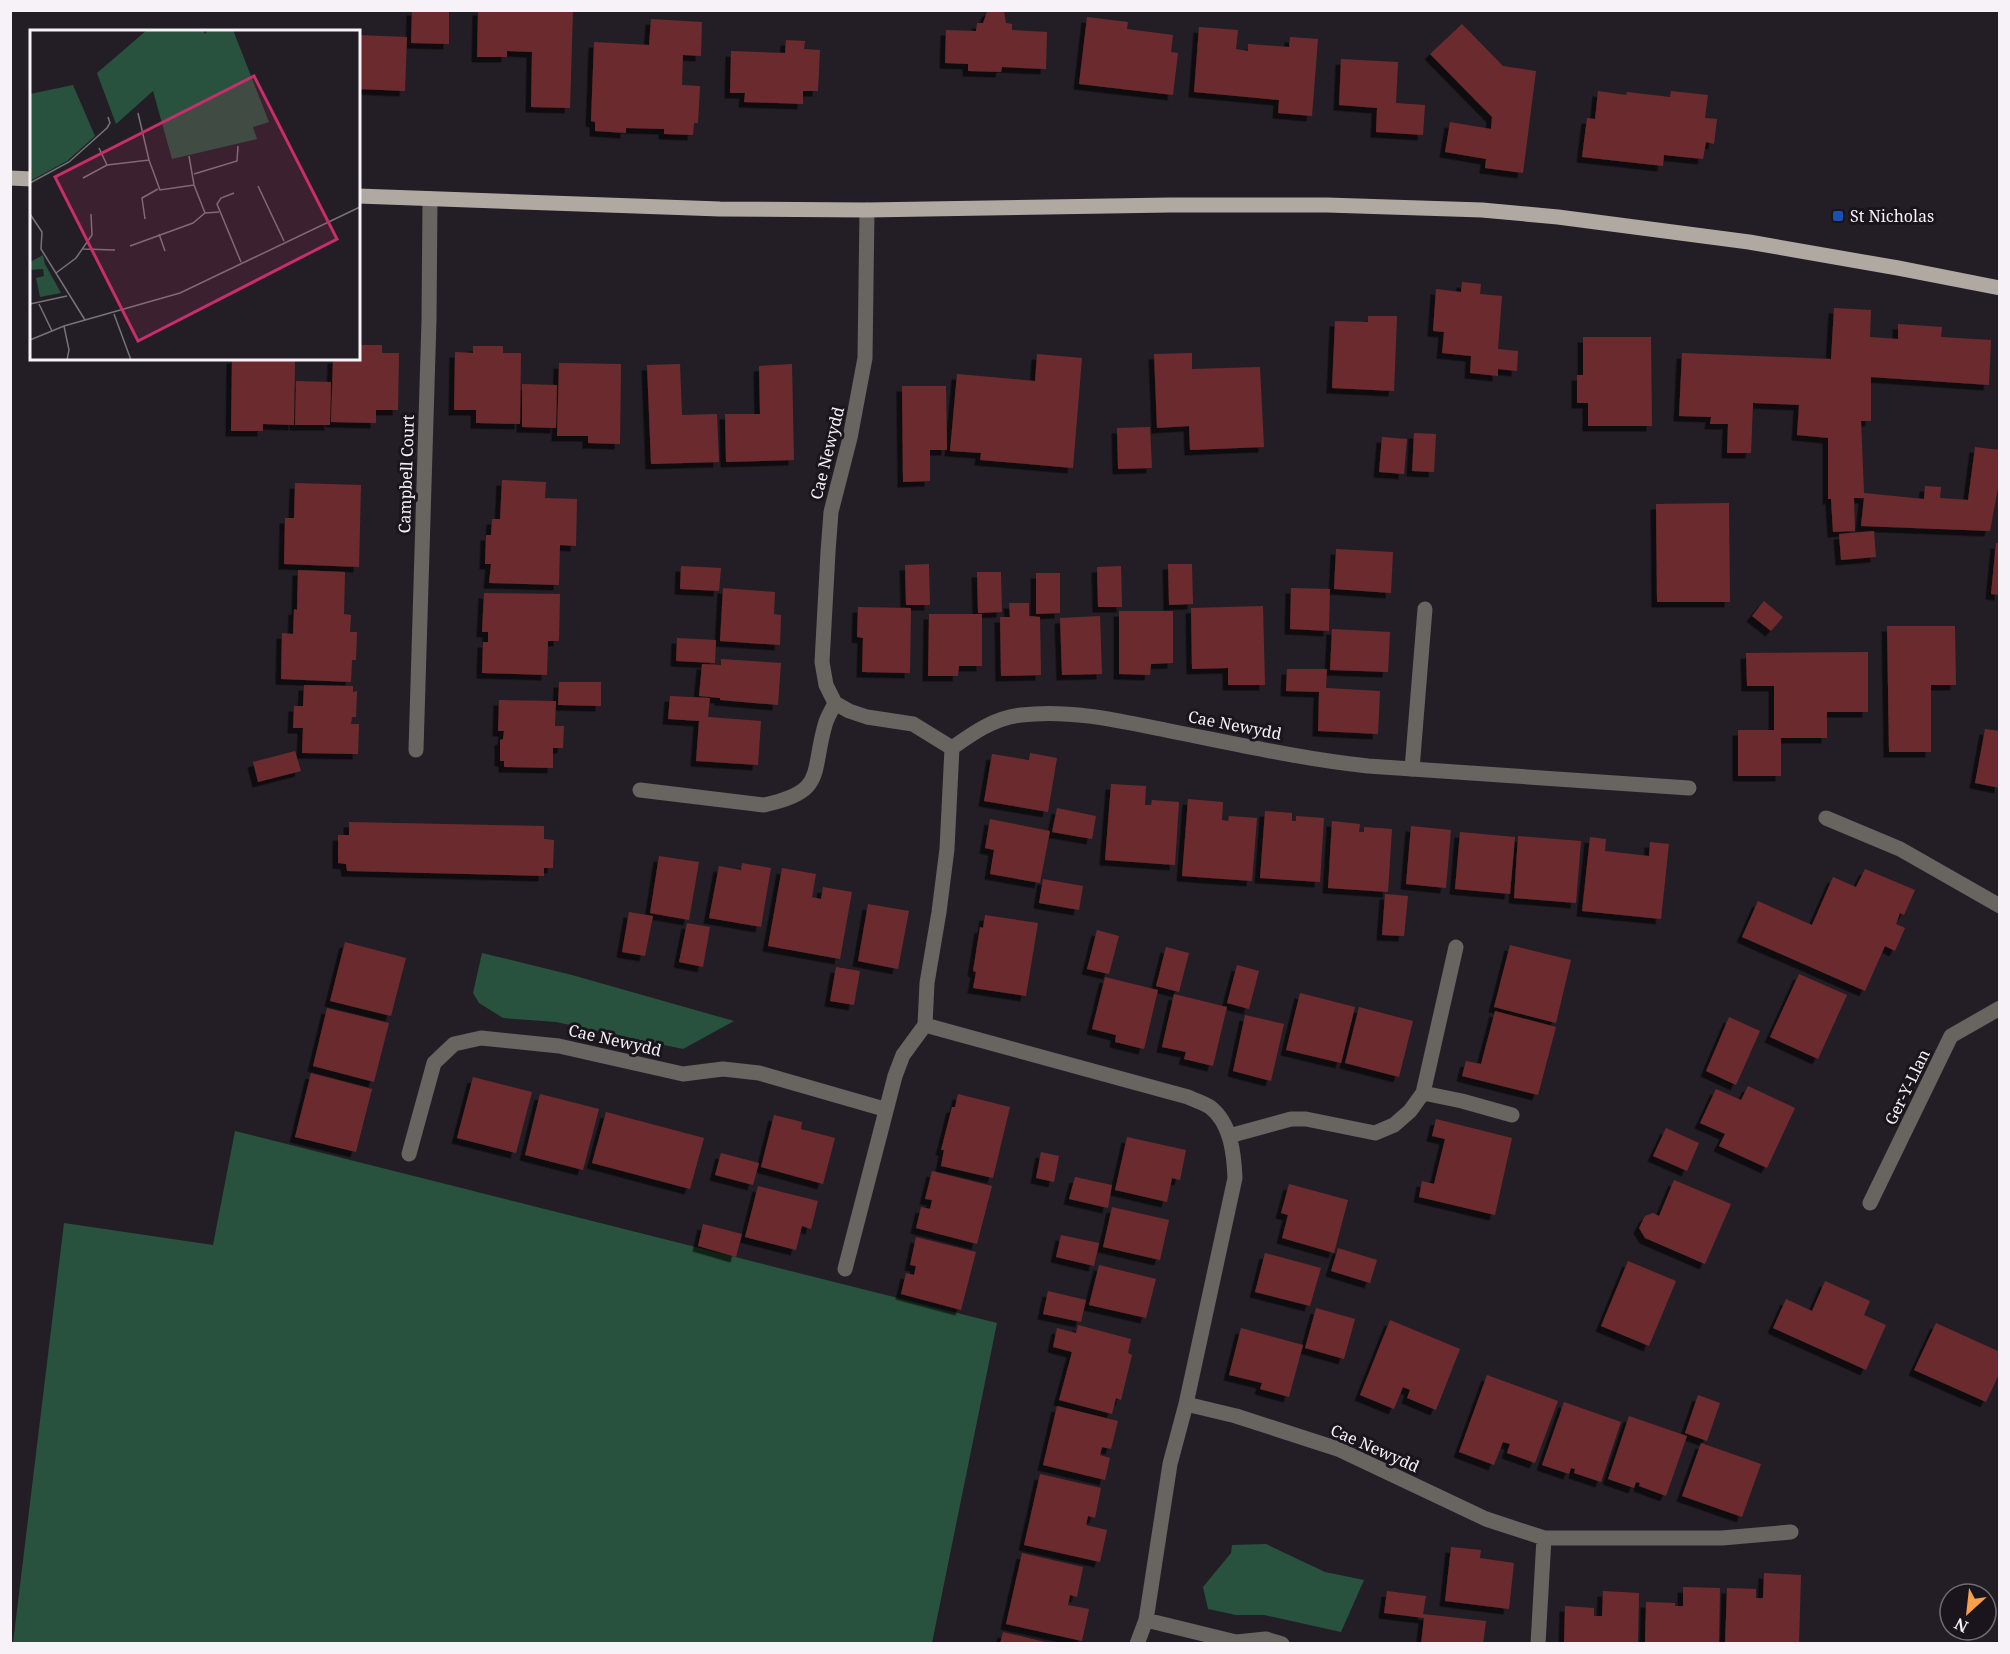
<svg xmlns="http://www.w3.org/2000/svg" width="2010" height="1654" font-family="'Noto Serif',serif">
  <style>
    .green { fill: #28523d }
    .building { fill: #6b2b2d; filter: url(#shadow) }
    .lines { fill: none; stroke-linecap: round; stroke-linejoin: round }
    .lane { stroke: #686460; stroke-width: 15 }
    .street { stroke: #686460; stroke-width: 15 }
    .primary { stroke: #b0a9a1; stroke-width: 15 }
    .transit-dot { fill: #1a4fb4; stroke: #1a151c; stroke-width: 2 }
    .labels { text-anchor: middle; stroke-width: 6; stroke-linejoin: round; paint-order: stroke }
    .poi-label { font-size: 16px; fill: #f6f2f7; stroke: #1a151c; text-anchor: start }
    .street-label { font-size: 16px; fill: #f6f2f7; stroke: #1a151c }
    .inset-road { fill: none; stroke: #777379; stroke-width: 1.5 }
    .view { fill: #c72e6b; fill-opacity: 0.15; stroke: #c72e6b; stroke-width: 3 }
    .inset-edge { fill: none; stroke: #f6f2f7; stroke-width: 3 }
  </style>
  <defs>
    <filter id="shadow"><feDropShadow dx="-5.5" dy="5.5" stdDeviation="0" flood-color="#0009"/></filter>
  </defs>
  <rect width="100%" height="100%" fill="#231e25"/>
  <path class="green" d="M482 953 572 975 734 1021 683 1049 556 1022 503 1018 479 1003 473 993Z
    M235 1131 997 1323 932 1643H13L64 1223 213 1245Z
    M1266 1544 1325 1572 1364 1580 1341 1632 1264 1615H1236L1208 1609 1203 1587 1231 1553 1232 1545Z"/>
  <path class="building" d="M412 10H449V44L411 43Z
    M478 10H573L570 108 531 107 532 52 507 51V57H477Z
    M990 10 1004 12 1006 23 1012 24V30L1047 32 1046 69 1002 67 1001 72 968 71V64L945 63 946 30 976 31 977 23H983L987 12Z
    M1087 17 1128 22 1127 29 1173 35 1171 52 1178 53 1173 95 1079 84Z
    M651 19 702 22 701 56 683 55 682 85 700 86 698 123H694L693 135 664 134V129L626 128V133L595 131V122L591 121 594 42 649 45Z
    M1462 24 1503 66 1536 71 1523 173 1485 168 1486 159 1445 152 1450 122 1491 129 1492 117 1430 54Z
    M1199 27 1238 30 1236 49 1248 51V44L1289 47 1290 37 1318 39 1312 116 1278 113 1279 100 1194 92Z
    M358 35 407 37 405 91 358 89Z
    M786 40 805 41 804 49 820 50 818 91H803V104L744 102 745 93H730L731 51 785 53Z
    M1341 59 1398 62 1396 103 1425 105 1423 135 1376 132 1377 108 1339 105Z
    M1598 91 1626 95 1627 92 1670 97 1671 91 1708 95 1705 118 1717 119 1714 144 1706 142 1703 159 1664 155 1663 166 1582 157 1587 118 1595 119Z
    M1462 282 1481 284 1480 294 1502 296 1498 349 1518 351 1517 371 1498 369V376L1470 373 1471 356 1442 353 1444 332 1433 331 1436 289 1461 292Z
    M1834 308 1871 310 1870 337 1898 339V324L1942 327 1941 337 1991 340 1989 385 1871 377V421H1861L1864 493 1924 499 1925 486 1941 487 1940 498 1968 500 1975 447 2000 450V477L1990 531 1861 526 1864 498H1854L1855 531 1833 532 1831 499H1828V438L1797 435 1799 405 1753 403 1751 453H1727L1728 424H1710L1711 417 1679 416 1682 353 1831 359Z
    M1368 316H1397L1394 391 1332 388 1335 321 1368 322Z
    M1583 337H1651L1652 426H1588V403H1577V375H1583Z
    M358 345H382V353H399L398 410H376V423L331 422 333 358H358Z
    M473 346H503V353H521L520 424 476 423V410H454L455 352 473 353Z
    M1192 353V369L1260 367 1264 447 1190 450 1189 426 1157 428 1154 354Z
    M1037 354 1082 358 1073 468 980 460 981 453 950 451 957 374 1035 381Z
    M232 358H295L294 425 263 424V431H231Z
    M559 363 621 364 620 444 588 443V436H557Z
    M680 364 682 415 717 414 719 462 651 464 647 365Z
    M792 364 794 460 726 462 725 414H760L759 366Z
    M296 381 331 382 330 425H295Z
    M522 384 557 385 556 428 522 427Z
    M902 386H946L947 450H930V481L903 482Z
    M1150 427 1152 468 1118 469 1117 428Z
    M1414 433 1436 434 1434 472 1412 471Z
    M1382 437 1407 439 1404 474 1379 472Z
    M502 480 546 482 545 498 577 499 576 546 560 545 559 585 489 583 491 564H485L486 535H491L492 519H500Z
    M295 483 361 485 359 567 284 564 285 518H294Z
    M1729 503 1730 602H1657L1656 504Z
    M1874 531 1876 557 1841 560 1839 534Z
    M1996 543H2000V595L1991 594Z
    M1336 549 1393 552 1391 593 1334 589Z
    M929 564 930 605H906L905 565Z
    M1168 564H1192L1193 604 1169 605Z
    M681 566 721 568 719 591 680 589Z
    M1121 566 1122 607H1098L1097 567Z
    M298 570 345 572 344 614 351 615 350 632H357L356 660H352L351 682 281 679 282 633 293 634 294 609 297 610Z
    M977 572H1001L1002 612 978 613Z
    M1036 573H1060V613L1036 614Z
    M723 588 775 592 774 614 781 615 780 645 720 641Z
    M1291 588 1330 589 1329 631 1290 629Z
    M484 593 560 594 559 641H548L547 675 482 673 483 642H488V632H482Z
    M1764 601 1783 617 1771 631 1752 616Z
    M1009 603H1029V616L1040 617 1041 675 1001 676 1000 617H1010Z
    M1263 606 1265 685H1228V668L1192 669 1191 608Z
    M858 607 911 608 910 673 862 672 863 638 857 637Z
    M1119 611H1173V663L1151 664 1150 675 1119 674Z
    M929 614H982V666H959L958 676H928Z
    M1100 616 1102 674 1062 675 1060 618Z
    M1887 626H1955L1956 685H1931V752H1889Z
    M1332 629 1390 632 1388 672 1330 670Z
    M677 638 716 640 715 663 676 661Z
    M1868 652V712H1827V738H1781V776H1738V730H1774V686H1747L1746 653Z
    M721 659 781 663 778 705 720 700V698L699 696 702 664 721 665Z
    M1287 669H1327L1326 688 1380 691 1378 734 1318 731 1319 692 1286 691Z
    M559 682H601V706L558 705Z
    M304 685 353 686V692L357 691 356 717H352L351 724H359L358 754 302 753 303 728H293L294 706H303Z
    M670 696 710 698 708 717 761 721 758 765 696 761 699 721 668 719Z
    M499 700 556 701 555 726H564L563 748H553V768L504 767V761H500V740L503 739 504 731H498Z
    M1985 729 2000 731V788L1975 783Z
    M295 751 301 771 258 782 253 762Z
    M1030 753 1057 758 1048 812 984 801 992 754 1029 760Z
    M1111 784 1146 786 1145 805H1151L1152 800 1179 802 1175 865 1105 860Z
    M1188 799 1223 802 1222 820 1228 821 1229 816 1257 818 1252 881 1182 876Z
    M1057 808 1096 816 1092 839 1052 832Z
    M1265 811 1292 813V821H1296V816L1324 818 1320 882 1260 878Z
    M990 819 1050 831 1040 883 990 874 994 850 985 848Z
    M1332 821 1360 824 1359 832H1364V827L1392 829 1388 892 1328 888Z
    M349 822 544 826V839L554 840 553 868H544V876L347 871 346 864 338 863V835H349Z
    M1411 826 1451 830 1446 888 1406 884Z
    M1460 832 1515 837 1510 894 1455 889Z
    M1518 836 1581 841 1576 903 1514 898Z
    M1590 837 1606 839 1605 851 1649 856 1650 842 1669 844 1661 919 1582 911Z
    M659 856 699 862 689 920 650 913Z
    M742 863 771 868 761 927 709 918 719 866 741 870Z
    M782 868 816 874 812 897 821 899 823 887 852 892 840 959 768 946Z
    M1865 869 1915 890 1904 915 1900 913 1896 924 1905 928 1895 951 1885 946 1865 991 1742 937 1758 901 1812 925 1833 877 1856 887Z
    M1043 879 1083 886 1079 910 1039 903Z
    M1385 894 1408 896 1404 936 1382 935Z
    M868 904 909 911 898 969 858 961Z
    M629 912 653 916 645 956 622 952Z
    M985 915 1038 923 1026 996 973 988 976 972 973 971 980 927 983 928Z
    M687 923 710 927 703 967 679 962Z
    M1097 930 1119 936 1109 974 1087 969Z
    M345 942 406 958 391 1016 330 1001Z
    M1510 945 1571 960 1556 1023 1494 1007Z
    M1166 947 1189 953 1179 992 1156 986Z
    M1237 965 1259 971 1249 1009 1227 1003Z
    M836 967 860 971 854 1005 830 1001Z
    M1799 974 1847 995 1818 1059 1770 1037Z
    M1105 977 1158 990 1144 1049 1115 1042 1116 1035 1092 1029Z
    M1300 993 1355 1007 1341 1063 1286 1050Z
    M1174 994 1227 1007 1213 1066 1184 1059 1186 1052 1162 1047Z
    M1359 1007 1413 1021 1399 1077 1345 1063Z
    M327 1008 389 1023 374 1082 313 1066Z
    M1495 1011 1556 1027 1538 1095 1462 1076 1466 1061 1481 1064Z
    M1245 1015 1284 1024 1271 1081 1233 1071Z
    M1729 1017 1760 1031 1736 1085 1706 1071Z
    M311 1073 372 1089 356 1152 295 1137Z
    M473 1077 532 1092 516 1153 457 1138Z
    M1748 1086 1795 1108 1767 1168 1719 1146 1725 1134 1700 1123 1716 1089 1741 1100Z
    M540 1094 599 1109 583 1170 525 1155Z
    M958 1094 1010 1107 993 1178 941 1166 944 1150H941L952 1107H955Z
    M606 1112 704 1138 690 1189 592 1163Z
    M774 1115 802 1122 801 1129 835 1138 823 1184 761 1167Z
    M1436 1119 1512 1138 1495 1215 1419 1197 1422 1181 1434 1184 1445 1139 1432 1136Z
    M1666 1128 1699 1143 1687 1171 1653 1156Z
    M1127 1137 1186 1150 1180 1180 1172 1178 1167 1202 1115 1190Z
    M1041 1152 1059 1156 1054 1182 1036 1178Z
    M721 1153 759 1163 753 1185 715 1175Z
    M932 1171 992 1186 977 1244 916 1228 921 1207 930 1209 932 1200 925 1199Z
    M1075 1177 1112 1185 1108 1208 1069 1199Z
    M1674 1180 1731 1204 1705 1264 1645 1238 1639 1228 1645 1216 1653 1213 1659 1216Z
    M1289 1184 1348 1200 1334 1253 1282 1238 1288 1215 1281 1213Z
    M758 1186 818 1201 811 1229 802 1226 796 1250 745 1237Z
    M1112 1207 1169 1220 1160 1260 1103 1247Z
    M703 1224 742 1234 736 1257 698 1246Z
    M1061 1235 1099 1243 1094 1266 1056 1257Z
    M916 1237 976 1252 961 1310 901 1294 906 1273 914 1275 916 1266 910 1265Z
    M1338 1248 1377 1260 1370 1283 1331 1271Z
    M1265 1253 1321 1268 1310 1306 1255 1292Z
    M1628 1261 1676 1281 1649 1346 1601 1326Z
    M1099 1265 1156 1279 1146 1318 1089 1305Z
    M1825 1281 1870 1301 1864 1315 1886 1325 1866 1370 1773 1328 1786 1299 1812 1311Z
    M1048 1291 1086 1300 1081 1322 1043 1314Z
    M1316 1308 1355 1319 1344 1359 1305 1348Z
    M1390 1320 1460 1349 1436 1410 1407 1398 1410 1390 1403 1387 1394 1409 1360 1395Z
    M1936 1323 2000 1352V1372L1986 1402 1914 1370Z
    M1078 1325 1131 1339 1128 1353 1132 1355 1121 1400 1116 1398 1112 1414 1059 1400 1072 1352 1053 1347 1057 1328 1076 1333Z
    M1241 1328 1303 1345 1289 1397 1260 1389 1262 1383 1229 1375Z
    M1487 1375 1558 1401 1535 1463 1507 1453 1510 1444 1503 1442 1494 1465 1459 1452Z
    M1698 1395 1720 1403 1707 1441 1685 1433Z
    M1564 1402 1621 1422 1601 1482 1574 1473 1575 1469 1571 1468 1569 1474 1542 1465Z
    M1057 1406 1118 1421 1111 1449 1102 1447 1100 1455 1110 1458 1105 1480 1043 1465Z
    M1629 1416 1687 1436 1666 1496 1639 1486 1640 1483 1636 1482 1634 1488 1608 1479Z
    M1701 1443 1761 1464 1742 1517 1682 1496Z
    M1040 1474 1101 1488 1095 1518 1088 1516 1086 1525 1107 1530 1100 1562 1024 1545Z
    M1451 1547 1481 1550 1480 1558 1514 1563 1509 1609 1445 1601Z
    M1022 1553 1083 1567 1077 1597 1070 1595 1068 1605 1089 1609 1082 1641 1006 1624Z
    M1764 1573 1801 1575 1799 1644H1725L1727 1588 1756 1589V1598H1763Z
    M1683 1587 1720 1588 1719 1644H1645L1646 1602 1675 1603V1606H1683Z
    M1387 1591 1426 1596 1423 1614 1486 1621 1483 1644H1421L1424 1618 1384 1613Z
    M1603 1591 1639 1593 1638 1644H1564L1565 1606 1594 1608V1616H1602Z
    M1003 1632 1049 1643V1644H1000Z"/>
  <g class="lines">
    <path class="lane" d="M1412 769 1425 609
      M1826 818 1900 849 2000 906"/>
    <path class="street" d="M835 703 849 711 867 717 913 724 952 748C973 733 994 718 1021 715 1071 709 1121 721 1170 731 1236 744 1302 759 1368 766L1689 788
      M416 750 429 320 430 199
      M640 790 764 805C826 792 811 774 825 725 827 717 832 710 835 703L826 685 822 662 828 552 831 512 850 438 865 358 867 210
      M925 1025 1188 1097C1194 1100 1204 1103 1210 1107 1231 1123 1234 1154 1235 1178L1186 1404 1236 1416 1338 1449 1486 1519 1544 1538H1722L1791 1532
      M1423 1093 1462 1101 1512 1115
      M1229 1136 1291 1119H1306L1375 1133 1394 1125 1410 1111 1423 1093 1456 947
      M409 1154 434 1063 454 1044 481 1038 559 1046 683 1074 723 1069 759 1073 884 1109
      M1870 1203 1951 1036 2000 1008
      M845 1269 895 1076 903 1055 925 1025 927 983 939 912 947 849 952 748
      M1146 1620 1236 1642 1266 1639 1282 1644
      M1137 1644 1146 1620 1170 1464 1186 1404
      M1538 1644 1544 1538"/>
    <path class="primary" d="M10 178 32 179
      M358 196 720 209 867 210 1170 205H1327L1482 210 1558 217 1749 242 1898 268 2000 288"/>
  </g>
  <rect class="transit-dot" x="1832" y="210" width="12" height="12" rx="3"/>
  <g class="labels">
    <g class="poi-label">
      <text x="1850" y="222">St Nicholas</text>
    </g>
    <g class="street-label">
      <text transform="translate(827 453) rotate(-76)" y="6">Cae Newydd</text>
      <text transform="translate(406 474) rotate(-88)" y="6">Campbell Court</text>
      <text transform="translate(1235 725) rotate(11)" y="6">Cae Newydd</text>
      <text transform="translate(615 1040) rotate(13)" y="6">Cae Newydd</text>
      <text transform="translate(1907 1087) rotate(-64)" y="6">Ger-Y-Llan</text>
      <text transform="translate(1375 1448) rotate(24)" y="6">Cae Newydd</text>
    </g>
  </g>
  <g transform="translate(30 30)">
    <rect width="330" height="330" fill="#231e25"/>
    <path d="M117 0H173L175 4 178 0H203L239 92 223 97 227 109 142 129 123 61 86 94 67 43ZM43 55 65 106 37 131 0 151V64ZM13 225 15 234 31 263 10 267 6 248 14 246 13 239 0 240V232Z" fill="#28523d"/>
    <path class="inset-road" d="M108 83 119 130M69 118 77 135M159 126 164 155 175 183M164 144 207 131 208 116M53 148 77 135 119 130 130 160 164 155M0 153 39 132 77 98 80 93 78 87M228 156 254 211M204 163 191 168 187 174 211 232M0 184 12 202 11 219 55 290M115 189 112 168 128 159M129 204 135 221M100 216 163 193 175 183 189 182M53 219 85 220M26 243 46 228 62 205 61 184M0 274 37 266M9 274 22 301M84 284 101 330M34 296 39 320 37 330M0 310 34 296 150 263 330 177"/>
    <path class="view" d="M224 46 307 209 108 311 25 147Z"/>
    <rect width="330" height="330" class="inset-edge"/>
  </g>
  <rect width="2010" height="1654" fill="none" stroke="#f6f2f7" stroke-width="24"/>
  <g transform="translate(1968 1612) rotate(207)"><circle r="28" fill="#1a151c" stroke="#726d74" stroke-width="1.5"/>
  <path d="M0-4.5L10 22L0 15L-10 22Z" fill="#f8a04b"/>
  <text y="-9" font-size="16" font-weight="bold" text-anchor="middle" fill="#f6f2f7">N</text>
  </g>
</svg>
